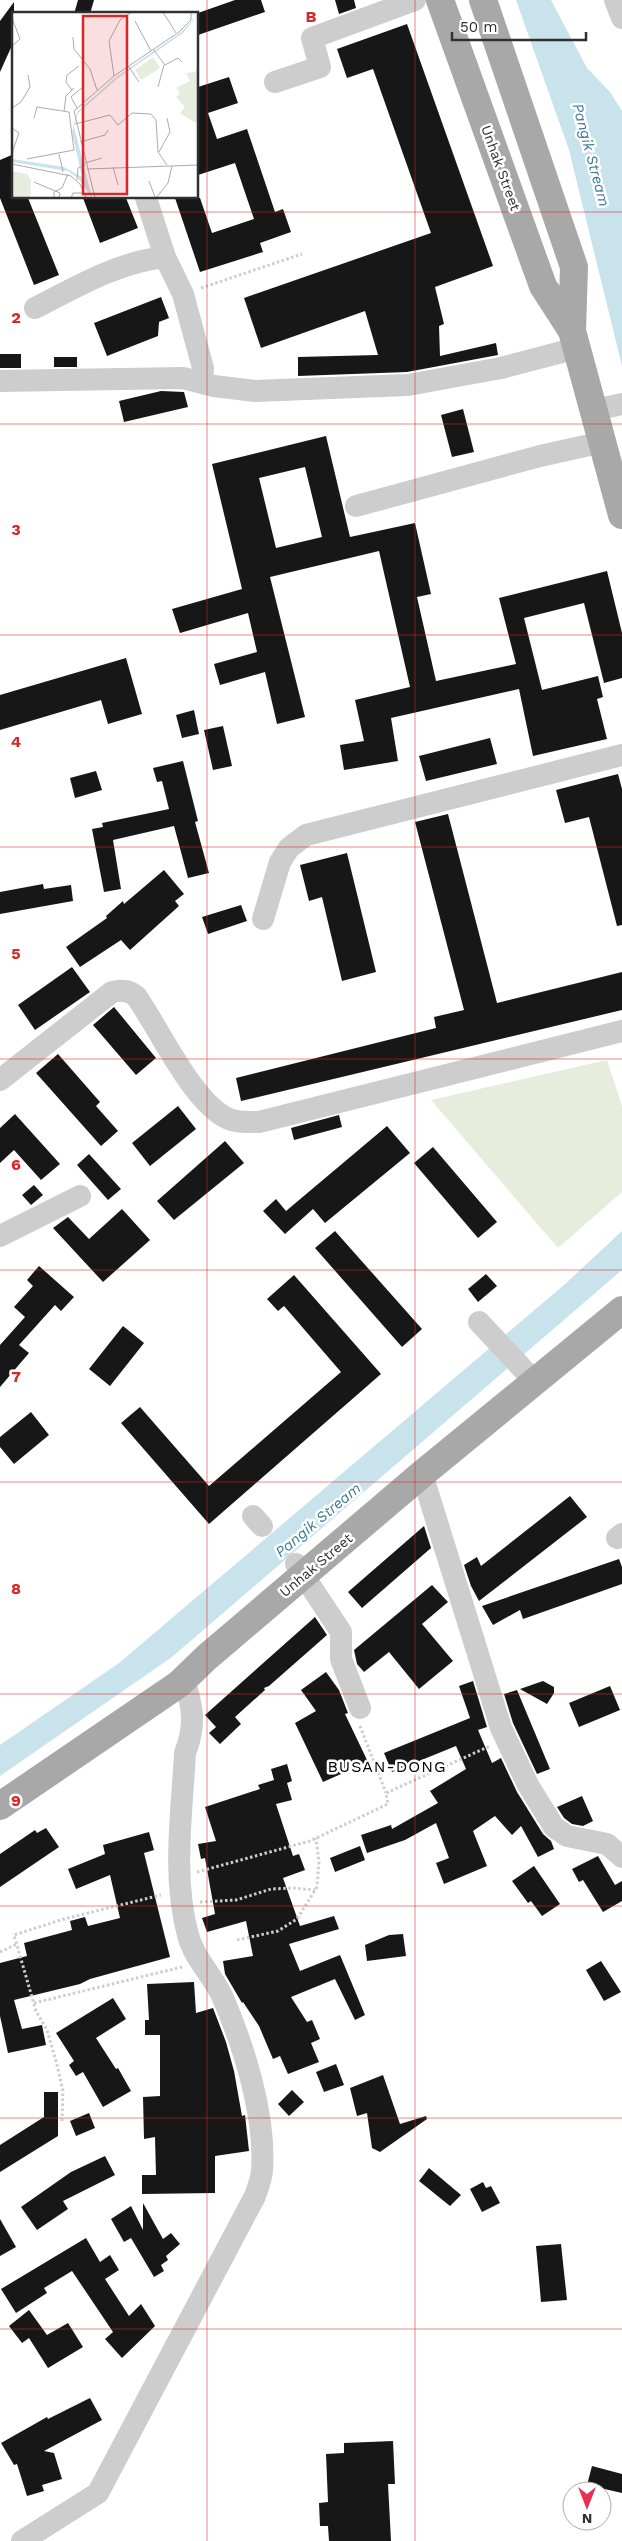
<svg xmlns="http://www.w3.org/2000/svg" width="622" height="2541" font-family="'Work Sans',sans-serif">
  <style>
    .green { fill: #e7eddd }
    .water { fill: #c9e3ed }
    .building { fill: #171717; fill-rule: evenodd }
    .lines { fill: none; stroke-linecap: round; stroke-linejoin: round }
    .path { stroke: #cdcdcd; stroke-width: 3; stroke-dasharray: 2.5 2.5; stroke-linecap: butt }
    .minor { stroke: #cdcdcd; stroke-width: 22 }
    .major { stroke: #a8a8a8; stroke-width: 28 }
    .grid { fill: none; stroke: #d62828; stroke-width: 1; stroke-opacity: 0.55 }
    .labels { text-anchor: middle; stroke-width: 5; stroke-linejoin: round; paint-order: stroke }
    .street-label { font-size: 14px; fill: #303030; stroke: #fff }
    .water-label { font-size: 15px; font-style: italic; fill: #3b7b94; stroke: #fff }
    .quarter-label { font-size: 16px; letter-spacing: 1px; fill: #000; stroke: #fff }
    .inset-road { fill: none; stroke: #acacac; stroke-width: 1 }
    .view { fill: #d62828; fill-opacity: 0.15; stroke: #d62828; stroke-width: 2.5 }
    .inset-edge { fill: none; stroke: #303030; stroke-width: 2.5 }
    .grid-label { font-size: 16px; text-anchor: middle; font-weight: bold; fill: #d62828; stroke: #fff; stroke-width: 5; stroke-linejoin: round; paint-order: stroke }
  </style>
  <rect width="100%" height="100%" fill="#fff"/>
  <path class="green" d="M607 1060 622 1106V1192L558 1248 431 1100Z"/>
  <path class="water" d="M516 0H551L587 68 610 92 622 111V366L569 150Z
    M622 1231V1270L172 1657 0 1776V1745L119 1663 564 1285Z"/>
  <path class="building" d="M78 0H94L90 14H74Z
    M235 0H261L265 12 198 35V13Z
    M335 0H354L356 8 339 14Z
    M14 2V41L0 72V21Z
    M407 24 493 266 435 287 444 324 439 326 440 356 496 343 498 355 407 372 298 376V357L378 355 365 311 261 348 244 298 431 233 373 69 347 78 337 49Z
    M229 77 238 103 208 113 217 139 247 129 275 212 283 209 291 232 260 243 263 252 200 272 175 198H200L212 233 254 219 235 163 198 175V87Z
    M14 154V198H28L59 275 34 285 0 198V160Z
    M83 198H126L138 228 100 243Z
    M161 297 169 318 159 322 158 336 107 356 94 323Z
    M0 354H21V368H0Z
    M54 357H77V367H54Z
    M161 391 184 392 188 407 124 422 119 401Z
    M463 409 474 452 452 457 441 415Z
    M326 436 350 537 415 523 431 594 417 597 436 681 516 664 499 598 607 571 622 633V678L604 683 584 603 524 618 542 690 598 676 603 697 597 699 607 739 533 756 519 689 391 718 398 761 344 770 340 745 364 741 355 700 410 687 379 551 270 577 305 717 277 724 265 672 220 685 214 664 257 652 248 613 180 633 172 609 242 589 212 464ZM305 467 322 537 276 548 259 478Z
    M126 658 142 714 108 724 101 700 0 730V695Z
    M194 710 199 734 182 738 176 715Z
    M223 726 232 766 213 770 204 730Z
    M490 738 497 764 426 781 419 756Z
    M183 761 198 821 195 822 209 873 188 878 174 826 113 840 121 889 104 892 92 829 103 827 102 823 169 809 162 781 157 782 153 768Z
    M96 771 102 790 75 798 70 778Z
    M618 774 622 789V925L617 926 589 817 565 823 556 790Z
    M448 814 497 1003 622 972V1010L241 1101 236 1078 436 1028 434 1017 464 1010 415 822Z
    M347 853 376 972 342 981 322 897 309 901 300 865Z
    M164 870 184 894 175 901 179 906 130 950 121 940 80 967 66 947 107 918 106 916 123 901 124 904Z
    M43 884 44 889 71 885 73 901 0 914V892Z
    M241 905 247 921 208 934 202 917Z
    M72 967 90 992 35 1030 18 1005Z
    M114 1007 156 1058 136 1075 93 1025Z
    M58 1054 100 1102 96 1106 118 1131 101 1146 36 1073Z
    M178 1106 196 1129 150 1166 132 1143Z
    M15 1114 60 1164 41 1180 14 1150 0 1163V1128Z
    M339 1115 342 1127 294 1140 291 1128Z
    M387 1126 410 1153 325 1223 313 1209 285 1234 263 1211 276 1199 286 1211Z
    M225 1141 244 1163 174 1220 157 1201Z
    M433 1147 497 1222 478 1238 414 1163Z
    M89 1154 121 1189 108 1200 77 1165Z
    M34 1185 43 1195 31 1205 22 1195Z
    M122 1209 150 1240 103 1282 53 1228 68 1217 89 1239Z
    M335 1231 422 1329 402 1347 315 1248Z
    M39 1266 74 1297 61 1311 55 1305 19 1345 29 1353 0 1387V1345L25 1317 14 1307 33 1286 27 1280Z
    M486 1274 497 1286 478 1302 468 1289Z
    M294 1275 381 1374 209 1524 121 1423 140 1407 209 1486 341 1372 284 1306 278 1311 267 1299Z
    M123 1326 144 1343 110 1386 89 1369Z
    M31 1412 49 1435 14 1464 0 1447V1437Z
    M570 1496 587 1517 479 1601 471 1586 464 1565 477 1557 481 1566Z
    M424 1526 431 1548 362 1608 348 1592Z
    M619 1559 622 1567V1584L523 1619 520 1610 493 1625 482 1606Z
    M432 1585 448 1602 422 1624 453 1661 419 1689 389 1652 364 1672 357 1664 354 1650Z
    M315 1617 327 1635 269 1686 264 1688 265 1690 235 1717 241 1724 220 1744 209 1733 216 1727 205 1715Z
    M326 1672 339 1690 348 1713 345 1714 368 1762 323 1782 295 1723 316 1711 301 1690Z
    M473 1681 487 1727 478 1730 492 1763 501 1758 517 1792 543 1834 551 1841 554 1849 538 1857 521 1826 512 1835 495 1816 473 1831 487 1866 444 1884 436 1863 449 1858 436 1823 405 1840 367 1853 361 1835 391 1825 392 1829 438 1803 430 1791 466 1769 456 1746 392 1772 384 1753 470 1718 459 1686Z
    M543 1681 554 1687V1693L547 1704 520 1689Z
    M610 1686 620 1710 579 1727 569 1703Z
    M517 1690 550 1769 537 1774 513 1723 504 1694Z
    M287 1764 292 1781 287 1783 292 1800 276 1804 293 1856 299 1854 305 1870 283 1878 300 1926 334 1916 339 1929 289 1944 300 1971 340 1955 365 2015 355 2020 335 1979 291 1997 307 2022 312 2020 320 2039 311 2043 319 2062 288 2074 280 2056 273 2059 259 2026 243 2002 242 2003 225 1974 223 1961 253 1956 246 1921 207 1932 202 1918 215 1914 205 1858 201 1859 198 1844 216 1841 205 1807 260 1789 258 1785 274 1780 271 1769Z
    M582 1796 593 1821 583 1826 572 1824 564 1818 557 1807Z
    M46 1828 59 1847 0 1887V1854L35 1830 37 1833Z
    M149 1832 154 1850 144 1853 170 1957 90 1979 80 1984 14 2000 22 2029 42 2025 46 2045 8 2053 0 2016V1963L27 1956 24 1943 72 1930 70 1921 85 1917 88 1926 120 1918 110 1875 76 1889 68 1869 105 1854 103 1845Z
    M360 1846 365 1860 335 1872 330 1858Z
    M598 1856 615 1885 622 1881V1901L603 1912 583 1880 579 1882 572 1869Z
    M534 1866 560 1904 542 1916 531 1901 528 1903 512 1881Z
    M403 1934 406 1956 367 1961 365 1945 389 1935Z
    M601 1961 621 1992 604 2001 586 1970Z
    M194 1982 196 2013 213 2008 226 2042 234 2071 242 2116 245 2115 249 2151 215 2156V2193L142 2194V2175H156L155 2137 144 2139 143 2097 160 2096V2035H145V2020H149L147 1984Z
    M113 1998 126 2019 96 2038 116 2069 118 2068 131 2091 103 2107 83 2072 76 2076 69 2065 74 2061 56 2033Z
    M336 2064 344 2085 324 2092 316 2072Z
    M383 2075 400 2124 426 2116 427 2119 380 2152 372 2148 367 2113 357 2116 350 2088Z
    M292 2090 304 2102 289 2116 278 2104Z
    M44 2092H58V2136L0 2172V2145L44 2117Z
    M89 2113 95 2128 76 2136 70 2121Z
    M105 2156 115 2175 63 2201 68 2209 37 2230 21 2207 71 2172Z
    M429 2168 461 2195 450 2206 419 2181Z
    M483 2182 486 2188 491 2186 500 2203 482 2212 470 2189Z
    M143 2203 163 2239 171 2233 180 2244 166 2256 168 2260 161 2265 164 2271 154 2277 131 2238 124 2242 111 2219 131 2206 143 2230Z
    M0 2219 16 2247 0 2256Z
    M86 2238 100 2262 110 2255 119 2270 105 2279 129 2316 141 2304 155 2326 122 2358 105 2339 113 2332 72 2271 44 2288 47 2293 16 2313 1 2289Z
    M561 2244 567 2300 541 2302 536 2246Z
    M29 2310 47 2335 68 2323 83 2347 48 2368 29 2338 22 2343 9 2326Z
    M90 2398 102 2420 44 2451 54 2453 62 2479 42 2485 44 2491 27 2496 17 2464 14 2465 1 2443 47 2417 48 2419Z
    M393 2441 395 2484H388L391 2541H329L328 2526H320L319 2503 328 2502 326 2454 344 2453V2443Z
    M592 2466 622 2474V2493L587 2485Z"/>
  <g class="lines">
    <path class="path" d="M201 288 302 254
      M360 1726 386 1793
      M197 1872 310 1841 388 1804 386 1793 490 1746
      M200 1902 236 1900 271 1889 293 1888 315 1890
      M237 1940 278 1931 297 1919 317 1887 319 1862 316 1838
      M0 1952 17 1944
      M34 2003 182 1967
      M62 2121 63 2091 57 2065 47 2030 36 2011 14 1935 64 1919 161 1895"/>
    <path class="minor" d="M615 0 622 18
      M275 82 320 67 312 38 415 0
      M146 198 165 257 183 294 203 368 202 382
      M35 308C76 287 118 262 165 257
      M0 381 183 378 214 386 255 391 408 385 501 368 577 348
      M595 410 622 404
      M356 506 540 456 603 442
      M263 919 280 862 289 848 306 835 622 755
      M0 1080 112 992C122 990 128 990 136 996 159 1028 193 1104 229 1119 239 1123 249 1122 259 1122L622 1031
      M0 1236 80 1196
      M479 1322 536 1383
      M422 1474 501 1728 528 1785 554 1827 567 1836 607 1844 622 1857
      M253 1516 262 1526
      M617 1538 622 1534
      M296 1564 341 1632V1659L360 1708
      M22 2541 98 2493 255 2196C258 2188 261 2179 262 2171 266 2116 244 2047 223 1998 213 1975 194 1959 188 1935 172 1877 182 1812 185 1753 196 1725 193 1707 184 1680"/>
    <path class="major" d="M440 0 543 286 572 331 622 515
      M483 0 574 267 572 331
      M0 1806 179 1684 207 1657 422 1474 622 1310"/>
  </g>
  <path class="grid" d="M207 0V2541M415 0V2541M0 212H622M0 424H622M0 635H622M0 847H622M0 1059H622M0 1270H622M0 1482H622M0 1694H622M0 1906H622M0 2118H622M0 2329H622"/>
  <g class="labels">
    <g class="street-label">
      <text transform="translate(501 168) rotate(70)" y="5">Unhak Street</text>
      <text transform="translate(316 1565) rotate(-40)" y="5">Unhak Street</text>
    </g>
    <g class="water-label">
      <text transform="translate(591 155) rotate(75)" y="5">Pangik Stream</text>
      <text transform="translate(318 1520) rotate(-40)" y="5">Pangik Stream</text>
    </g>
    <g class="quarter-label">
      <text x="387" y="1772">BUSAN-DONG</text>
    </g>
  </g>
  <g transform="translate(12 12)">
    <rect width="186" height="186" fill="#fff"/>
    <path d="M141 45 148 56 129 68 123 58ZM186 52 187 110 184 111 168 101 173 95 164 85 168 81 164 76 178 69 174 61 183 60ZM0 159 15 162 19 168 18 186H0Z" fill="#e7eddd"/>
    <path d="M186 3 171 21 106 66 66 101 62 115 80 186 66 166 56 159 0 150V147L52 155 70 165 60 120 65 100 103 66 168 21Z" fill="#c9e3ed"/>
    <path class="inset-road" d="M151 0 164 21M0 6 8 27 0 34M123 9 139 39M61 25 62 37 78 57 85 78M141 37 153 53 166 46 170 50M117 55 127 70M102 64 97 29 108 8 120 0M146 75 152 53M60 78 54 70 55 63 67 54M0 96 9 90 18 75 16 63M65 96 59 85 72 74M52 99 54 84 62 76M63 112 98 103 106 113 120 101 139 102 144 108 146 140 155 153M0 116 7 121 0 141M68 130 93 123 96 118M147 140 158 120 155 106M47 142 51 160M15 147 62 138 57 100 25 95 22 106M73 151 90 146M0 152 59 164 68 172 74 186M101 155 106 173M75 157 187 153M65 168 66 156 73 153M137 169 143 185M22 170 48 181 47 186M42 186V180L50 176 56 162M59 186 61 181H72M83 186 62 99 102 64 167 20 179 8V0M144 186 156 171 160 154"/>
    <path class="view" d="M71 4H115V182H71Z"/>
    <rect width="186" height="186" class="inset-edge"/>
  </g>
  <g class="grid-label">
    <text x="311" y="22">B</text>
    <text x="16" y="323">2</text>
    <text x="16" y="535">3</text>
    <text x="16" y="747">4</text>
    <text x="16" y="959">5</text>
    <text x="16" y="1170">6</text>
    <text x="16" y="1382">7</text>
    <text x="16" y="1594">8</text>
    <text x="16" y="1806">9</text>
  </g>
  <g transform="translate(587 2506) rotate(180)"><circle r="24" fill="#ffffff" stroke="#acacac"/>
  <path d="M0-4L9 19L0 12L-9 19Z" fill="#e92f4f"/>
  <text y="-8" font-size="14" font-weight="bold" text-anchor="middle" fill="#303030">N</text>
  </g>
  <path d="M452 32v8h134v-8" fill="none" stroke="#303030" stroke-width="2.5"/>
  <text x="460" y="32" font-size="15" fill="#303030" stroke="#ffffff" stroke-width="4" paint-order="stroke">50 m</text>
</svg>
